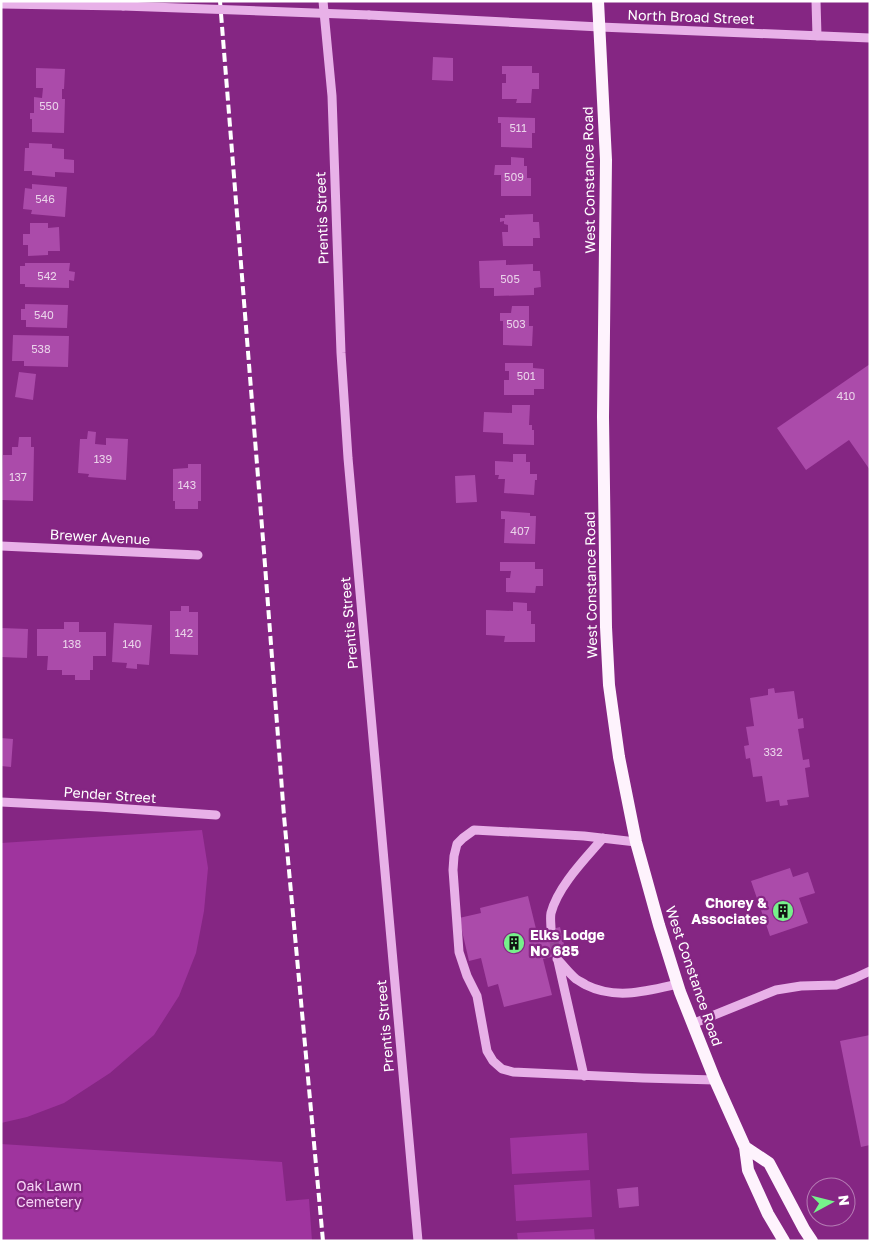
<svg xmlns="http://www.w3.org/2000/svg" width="871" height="1242" font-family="'Golos Text',sans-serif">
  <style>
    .green { fill: #9f349e }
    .building { fill: #ab4baa }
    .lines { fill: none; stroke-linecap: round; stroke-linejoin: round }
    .minor-tunnel { stroke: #974796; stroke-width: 9; stroke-dasharray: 9 4.5; stroke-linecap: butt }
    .minor { stroke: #e8b1e8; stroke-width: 9 }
    .major { stroke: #fef3fd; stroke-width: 12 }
    .rail { stroke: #fff; stroke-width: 4; stroke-dasharray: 9 4; stroke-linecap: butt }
    .minor-bridge { stroke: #e8b1e8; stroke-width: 9 }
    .labels { text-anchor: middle; stroke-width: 4.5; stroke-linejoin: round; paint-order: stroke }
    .number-label { font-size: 11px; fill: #ead2ea }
    .street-label { font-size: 14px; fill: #fff; stroke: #852683 }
    .poi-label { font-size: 14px; font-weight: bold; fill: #fff; stroke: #852683; text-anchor: end }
    .park-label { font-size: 14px; fill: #f6d4f6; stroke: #852683 }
  </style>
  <rect width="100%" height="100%" fill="#852683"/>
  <path class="green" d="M202 830 208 868 204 911 196 953 179 996 154 1035 110 1073 64 1103 27 1117 1 1123V843Z
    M587 1133 589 1170 512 1174 510 1138Z
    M1 1144 282 1162 286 1201 309 1199 312 1241H1Z
    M590 1180 592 1217 516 1221 514 1185Z
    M594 1229 595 1241H518L517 1233Z"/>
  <path class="building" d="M433 57 453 58V81L432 80Z
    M502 66H532V73H539V89H532L531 103H516L517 99H502V83H506V74H502Z
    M36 68 65 69 64 89H62V99H65L64 133 32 132V119H30V113H34V97L42 98 43 88H36Z
    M498 117 535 118V133H532V148L501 147V123H498Z
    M29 143 52 144V148L64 149V159L74 160V173L55 172V177L32 175V171H24L25 148H29Z
    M511 157 524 158V166H527V178H531V196H501V175H494L495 165H511Z
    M32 184 67 187 65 217 31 214 32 210 23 209 25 188 32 189Z
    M533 214V222H539L540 238H533V246H503L502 232H508V225L504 224V221L500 222V218H505V215Z
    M30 223H48V228L59 227 60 251H48V255L28 256V245H23V234H30Z
    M506 260V265L533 264V271H540L541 287 534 288V295L494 296V288H480L479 261Z
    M25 263H70L69 271 75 272 74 281 69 280V288L25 287V284H20V266H25Z
    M25 304 68 305 67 328 26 327V320H21V309H25Z
    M512 306H529V326H533L532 346 503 345V321H500V313H511Z
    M13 335 69 336 68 367 24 366V361H12Z
    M505 363H533V368L544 369V389H534V395H504V380H509V371H505Z
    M870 364V470L849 440 806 470 777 428Z
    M19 372 36 374 33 400 15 397Z
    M512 405H530L529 425H532V430H534V445L503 444V433L483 432 484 412 512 413Z
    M88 431 96 432 95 444 106 445V438L128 439 126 480 88 477 89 474 78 473 80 439H87Z
    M19 437H31V447H34L33 501 2 500 3 455H12V447H18Z
    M513 454H526V462H530V474H537V480H535L534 495 504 493 505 479H498L499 475H495V461L513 462Z
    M188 464H201V501H198V509H175V501H173V469L188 468Z
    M475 475 477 502 456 503 455 476Z
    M501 511 530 513V516H536L535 544 504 543 505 519H501Z
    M500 562H535V569H543V586H536L535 593 506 592V578H510L511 571H500Z
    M513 602 527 603V611H531V624H535V642H504L505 636 486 635V610L513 611Z
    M181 606H189V612H198V655L170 654V611H181Z
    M64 622H79V632H106V656H93V670H90V680H75V675H62V670H47L48 656H37V629H64Z
    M114 623 152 625 149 665 137 664V669L126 668 127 663 112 662Z
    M1 628 28 629 27 658 1 657Z
    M774 688 775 693 794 691 798 719 803 718 804 728 798 729 803 760 809 759 810 767 805 768 809 797 787 800 788 805 780 806 779 800 766 802 762 776 753 777 750 758 746 759 744 746 749 745 746 727 754 726 750 698 768 695V689Z
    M1 738 13 739 11 767 1 766Z
    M790 868 793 877 808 872 815 893 799 898 808 923 770 936 751 881Z
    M528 896 537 933 560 927 566 953 543 959 552 995 504 1007 498 984 488 987 481 958 469 961 459 918 481 913 480 908Z
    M870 1035V1145L861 1147 840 1041Z
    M638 1187 639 1206 619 1208 617 1189Z"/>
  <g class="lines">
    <path class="minor-tunnel" d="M551 929 557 955"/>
    <path class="minor" d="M323 1 332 96 341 353 348 458 418 1241
      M816 1 817 36
      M1 4 123 6
      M369 15 600 27 870 38
      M1 546 198 555
      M1 802 99 807 216 815
      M636 842 584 836 474 830 463 838 457 844 454 856 453 870 459 952 467 976 477 996 487 1051 493 1061 502 1069 513 1072 643 1078 715 1080
      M551 929C551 924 550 918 551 913 558 886 585 859 603 838
      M557 959C563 965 569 973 576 979 579 981 583 983 586 985 616 1000 647 991 678 984
      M558 961 584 1076
      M692 1024 776 990 801 986 836 985 855 978 870 971"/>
    <path class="major" d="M598 1 606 160 603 417 606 627 609 685 619 757 636 842 659 925 680 992 715 1080 745 1147 748 1170 768 1214 784 1241
      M745 1147 769 1163 804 1229 812 1241"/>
    <path class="rail" d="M220 1 264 552 284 816 323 1241"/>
    <path class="minor-bridge" d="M123 6 369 15"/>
  </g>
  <defs>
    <g id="building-disc" transform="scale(1.125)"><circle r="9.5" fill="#76f18b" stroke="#852683"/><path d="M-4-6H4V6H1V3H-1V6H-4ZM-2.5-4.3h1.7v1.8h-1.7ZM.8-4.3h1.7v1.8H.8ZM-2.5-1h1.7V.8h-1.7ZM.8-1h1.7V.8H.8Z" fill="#111"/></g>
  </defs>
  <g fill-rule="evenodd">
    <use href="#building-disc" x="783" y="911"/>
    <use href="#building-disc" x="514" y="943"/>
  </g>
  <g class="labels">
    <g class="number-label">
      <text x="49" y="110">550</text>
      <text x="518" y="132">511</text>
      <text x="514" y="181">509</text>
      <text x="45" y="203">546</text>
      <text x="47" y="280">542</text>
      <text x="510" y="283">505</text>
      <text x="44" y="319">540</text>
      <text x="516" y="328">503</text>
      <text x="41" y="353">538</text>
      <text x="526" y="380">501</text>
      <text x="846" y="400">410</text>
      <text x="103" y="463">139</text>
      <text x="18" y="481">137</text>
      <text x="187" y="489">143</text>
      <text x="520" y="535">407</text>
      <text x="184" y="637">142</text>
      <text x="72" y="648">138</text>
      <text x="132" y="648">140</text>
      <text x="773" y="756">332</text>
    </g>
    <g class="street-label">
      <text transform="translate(691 17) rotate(2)" y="5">North Broad Street</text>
      <text transform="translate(589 180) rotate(-91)" y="5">West Constance Road</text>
      <text transform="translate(322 218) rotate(-92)" y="5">Prentis Street</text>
      <text transform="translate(100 537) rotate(3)" y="5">Brewer Avenue</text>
      <text transform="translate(591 585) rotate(-91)" y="5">West Constance Road</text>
      <text transform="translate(349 623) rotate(-95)" y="5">Prentis Street</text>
      <text transform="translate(110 795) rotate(4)" y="5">Pender Street</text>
      <text transform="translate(694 976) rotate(71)" y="5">West Constance Road</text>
      <text transform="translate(385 1026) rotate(-95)" y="5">Prentis Street</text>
    </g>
    <g class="poi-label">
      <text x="767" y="908">Chorey &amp;<tspan x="767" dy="16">Associates</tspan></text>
      <text x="530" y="940" text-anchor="start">Elks Lodge<tspan x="530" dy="16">No 685</tspan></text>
    </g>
    <g class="park-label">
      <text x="49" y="1191">Oak Lawn<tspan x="49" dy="16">Cemetery</tspan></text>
    </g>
  </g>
  <rect width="871" height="1242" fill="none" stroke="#ffffff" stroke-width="5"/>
  <g transform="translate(831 1202) rotate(83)"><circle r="24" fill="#852683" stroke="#b67db5"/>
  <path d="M0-4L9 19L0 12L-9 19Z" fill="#76f18b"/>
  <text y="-8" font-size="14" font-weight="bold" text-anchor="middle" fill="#ffffff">N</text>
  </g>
</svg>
